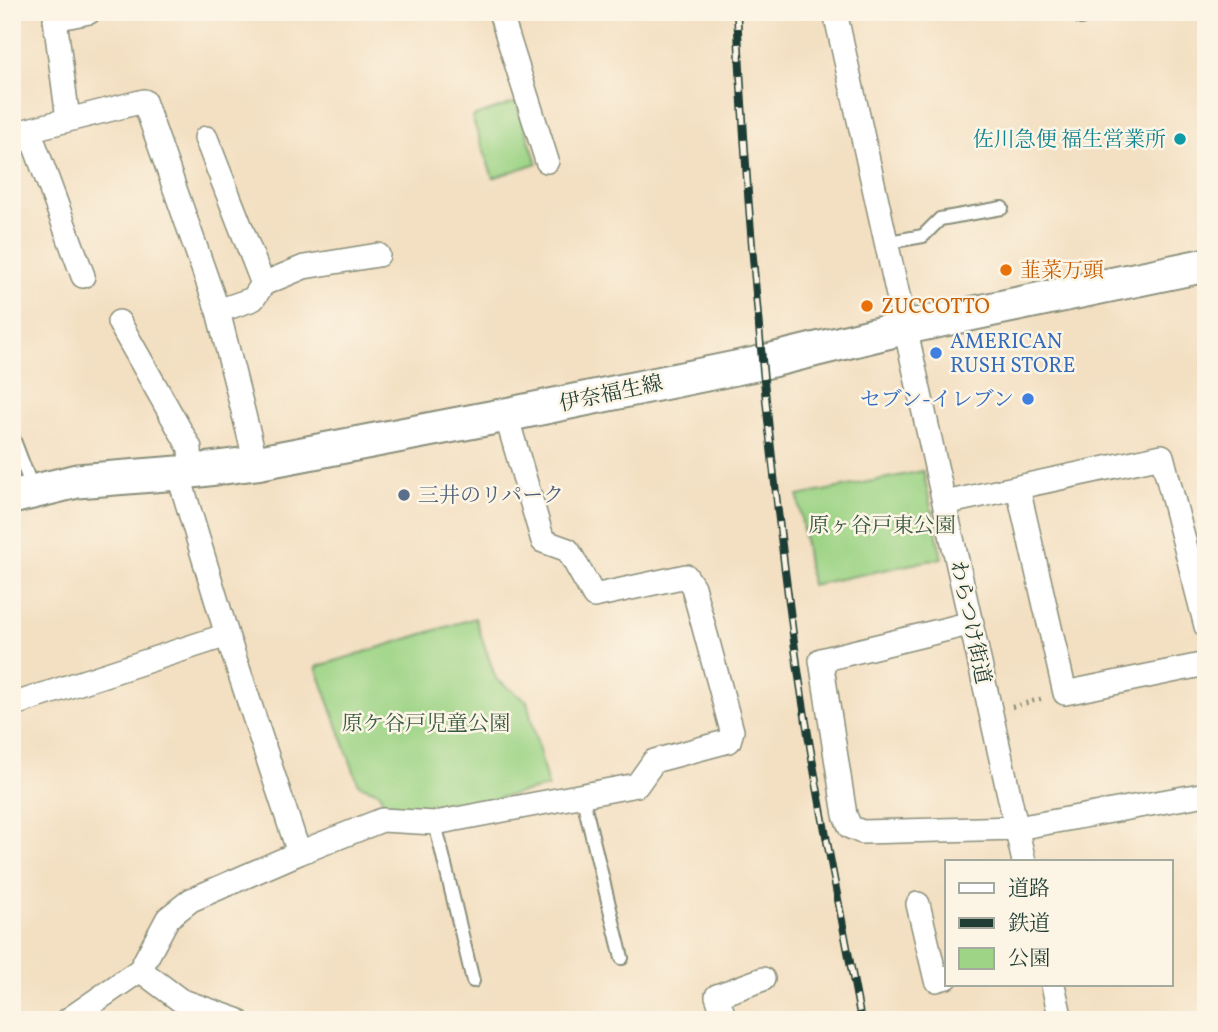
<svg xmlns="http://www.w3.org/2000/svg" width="1218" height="1032" font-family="Vollkorn,'Noto Serif JP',serif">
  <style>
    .park { fill: #9ed486; stroke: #5e885d; stroke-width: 2 }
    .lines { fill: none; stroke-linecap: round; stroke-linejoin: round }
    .service-casing { stroke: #898e7a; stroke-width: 16 }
    .minor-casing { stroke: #898e7a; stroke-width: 26 }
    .secondary-casing { stroke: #898e7a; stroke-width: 37 }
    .path { stroke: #898e7a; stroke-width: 4.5; stroke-dasharray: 2 5; stroke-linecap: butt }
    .service { stroke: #fff; stroke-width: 12 }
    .minor { stroke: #fff; stroke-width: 23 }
    .secondary { stroke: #fff; stroke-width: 33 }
    .rail-casing { stroke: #1f3d34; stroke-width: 8 }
    .rail { stroke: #fcf5e5; stroke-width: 5; stroke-dasharray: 16; stroke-linecap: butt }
    .culture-dot { fill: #0f9aa8; stroke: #fcf5e5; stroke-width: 2.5 }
    .food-dot { fill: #e8710a; stroke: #fcf5e5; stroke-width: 2.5 }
    .shop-dot { fill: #3f7fe0; stroke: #fcf5e5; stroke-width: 2.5 }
    .service-dot { fill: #5c6f8a; stroke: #fcf5e5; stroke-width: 2.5 }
    .labels { text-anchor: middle; stroke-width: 5; stroke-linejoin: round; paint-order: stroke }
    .culture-label { font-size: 21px; fill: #0d838f; stroke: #fcf5e5; text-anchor: end }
    .food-label { font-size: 21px; fill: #c56008; stroke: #fcf5e5; text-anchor: start }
    .shop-label { font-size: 21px; fill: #366cbe; stroke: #fcf5e5; text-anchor: start }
    .street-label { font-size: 21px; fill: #1f3d34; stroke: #fcf5e5 }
    .service-label { font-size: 21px; fill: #4e5e75; stroke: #fcf5e5; text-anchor: start }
    .park-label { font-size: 21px; fill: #385b44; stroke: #fcf5e5 }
  </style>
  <rect width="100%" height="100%" fill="#fcf5e5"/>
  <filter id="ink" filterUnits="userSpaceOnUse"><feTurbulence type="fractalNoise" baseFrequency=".0143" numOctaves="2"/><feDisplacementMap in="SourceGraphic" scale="14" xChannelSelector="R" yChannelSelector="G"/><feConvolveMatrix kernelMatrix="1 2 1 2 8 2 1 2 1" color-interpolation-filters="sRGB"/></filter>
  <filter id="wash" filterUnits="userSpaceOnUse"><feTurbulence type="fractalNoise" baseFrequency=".00686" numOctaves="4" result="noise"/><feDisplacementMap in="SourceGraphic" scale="28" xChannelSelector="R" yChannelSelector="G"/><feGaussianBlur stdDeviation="1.57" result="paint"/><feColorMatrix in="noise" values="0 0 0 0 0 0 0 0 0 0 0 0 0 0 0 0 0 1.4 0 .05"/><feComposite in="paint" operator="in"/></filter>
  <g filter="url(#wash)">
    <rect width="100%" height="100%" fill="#f3dfc1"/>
    <path class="park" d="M516 102 537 163 493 178 472 117Z
      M923 471 942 558 811 585 798 496Z
      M475 618 496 679 527 701 548 787 419 815 387 812 379 792 359 785 316 667Z"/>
  </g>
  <g filter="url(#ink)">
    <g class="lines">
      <g class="service-casing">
        <path id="service" d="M1080 12 1081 18
          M889 242 923 236 940 219 1002 208
          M12 435 33 490
          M582 795 622 958
          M435 823 473 981"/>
      </g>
      <g class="minor-casing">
        <path id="minor" d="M500 12 547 161
          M835 12 1024 862
          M68 119 55 19 89 12
          M29 130 83 276
          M12 134 144 101 218 311 256 463
          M206 138 263 284 253 299 218 311
          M263 284 304 267 378 255
          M119 322 190 448 191 471
          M178 473 227 635 299 853
          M1018 488 1065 693 1206 664
          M945 503 1162 456 1206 626
          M972 623 821 660 845 815 850 827 862 832 1017 828 1206 794
          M12 705 227 635
          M918 904 936 980 947 977
          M140 970 180 1000 237 1020
          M1053 985 1061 1020
          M68 1020 140 970 168 918 191 900 299 853 382 820 435 823 637 785 654 761 729 741 732 731 693 587 686 576 594 596 568 550 543 541 506 415
          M725 1020 717 996 763 979"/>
      </g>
      <g class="secondary-casing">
        <path id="secondary" d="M12 497 77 481 178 473 256 463 506 415 760 363 907 327 1206 265"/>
      </g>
      <path class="path" d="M1012 707 1044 698"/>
      <use href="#service" class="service"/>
      <use href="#minor" class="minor"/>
      <use href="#secondary" class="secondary"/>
      <g class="rail-casing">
        <path id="rail" d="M737 12C747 221 766 427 793 634 810 763 837 892 861 1020"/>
      </g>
      <use href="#rail" class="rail"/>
    </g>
  </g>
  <circle class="culture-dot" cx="1180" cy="139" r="7"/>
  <g class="food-dot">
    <circle cx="1006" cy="270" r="7"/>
    <circle cx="867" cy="306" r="7"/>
  </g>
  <g class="shop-dot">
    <circle cx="936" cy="353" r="7"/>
    <circle cx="1028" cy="399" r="7"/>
  </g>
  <circle class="service-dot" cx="404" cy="495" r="7"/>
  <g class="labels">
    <g class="culture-label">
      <text x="1166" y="146">佐川急便 福生営業所</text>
    </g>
    <g class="food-label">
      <text x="1020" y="277">韮菜万頭</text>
      <text x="881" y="313">ZUCCOTTO</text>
    </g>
    <g class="shop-label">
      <text x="950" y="348">AMERICAN<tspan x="950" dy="24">RUSH STORE</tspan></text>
      <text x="1014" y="406" text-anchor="end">セブン-イレブン</text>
    </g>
    <g class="street-label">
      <text transform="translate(611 393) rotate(-12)" y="7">伊奈福生線</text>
      <text transform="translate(971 622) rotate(78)" y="7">わらつけ街道</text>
    </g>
    <g class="service-label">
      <text x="418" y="502">三井のリパーク</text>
    </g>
    <g class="park-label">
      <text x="882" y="532">原ヶ谷戸東公園</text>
      <text x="426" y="730">原ケ谷戸児童公園</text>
    </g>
  </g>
  <rect width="1218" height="1032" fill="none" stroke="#fcf5e5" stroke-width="42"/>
  <rect x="945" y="860" width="228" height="126" fill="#fcf5e5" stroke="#a4ab9e" stroke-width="2"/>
  <rect x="959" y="883" width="35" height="10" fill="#ffffff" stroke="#a4ab9e" stroke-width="2"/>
  <text x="1008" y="895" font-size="21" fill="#1f3d34">道路</text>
  <rect x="959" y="918" width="35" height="10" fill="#1f3d34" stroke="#a4ab9e" stroke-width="2"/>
  <text x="1008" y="930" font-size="21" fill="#1f3d34">鉄道</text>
  <rect x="959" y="948" width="35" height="21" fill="#9ed486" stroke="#a4ab9e" stroke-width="2"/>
  <text x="1008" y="965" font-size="21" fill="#1f3d34">公園</text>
</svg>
